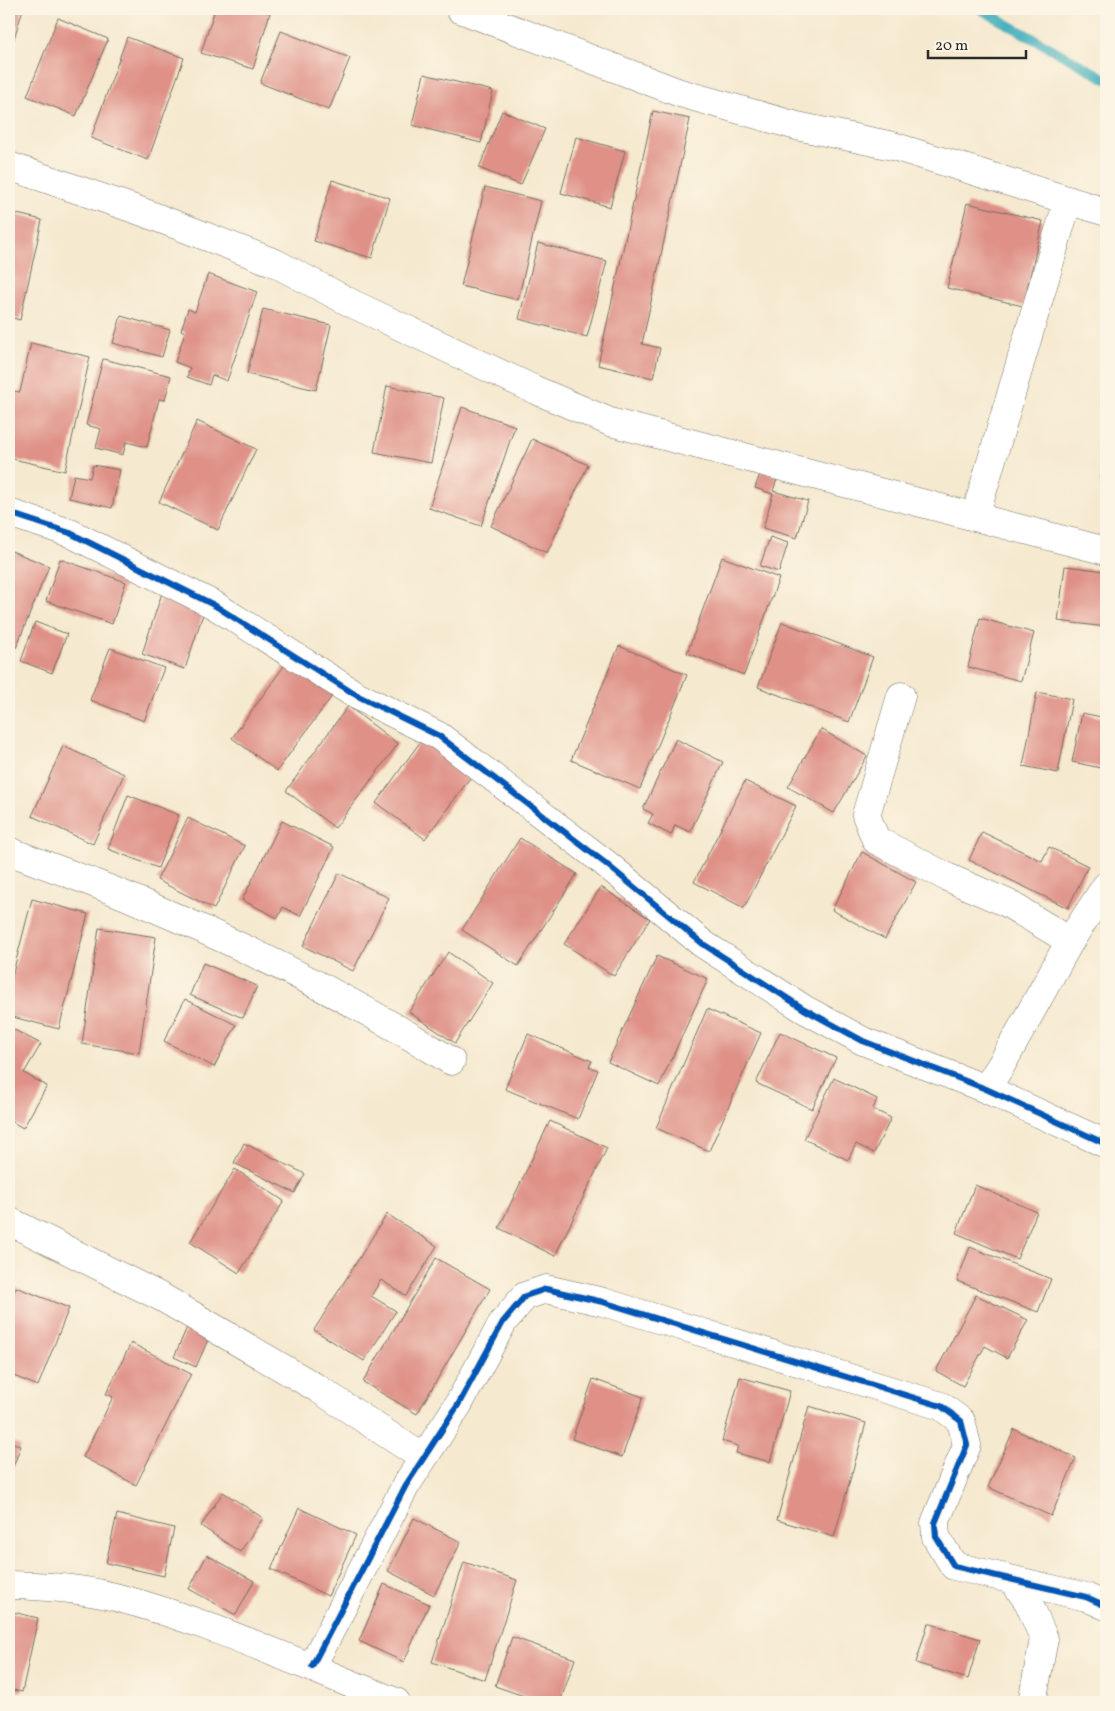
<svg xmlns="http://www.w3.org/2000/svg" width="1115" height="1711" font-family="Vollkorn,serif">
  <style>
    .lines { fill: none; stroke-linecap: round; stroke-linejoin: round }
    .stream { stroke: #3faebb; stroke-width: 10 }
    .building { fill: #df9187 }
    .minor-casing { stroke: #726e64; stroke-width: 29 }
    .minor { stroke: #fff; stroke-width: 28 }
    .cycleway-casing { stroke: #fcf5e5; stroke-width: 9 }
    .cycleway { stroke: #0057b8; stroke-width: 6 }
  </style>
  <rect width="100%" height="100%" fill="#fcf5e5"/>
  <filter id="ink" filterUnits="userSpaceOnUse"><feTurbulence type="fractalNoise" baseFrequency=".02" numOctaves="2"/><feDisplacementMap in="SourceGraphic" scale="10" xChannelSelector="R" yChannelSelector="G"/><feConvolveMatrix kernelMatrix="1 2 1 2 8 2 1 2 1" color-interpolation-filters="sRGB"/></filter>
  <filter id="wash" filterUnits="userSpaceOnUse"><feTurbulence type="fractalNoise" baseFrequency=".0096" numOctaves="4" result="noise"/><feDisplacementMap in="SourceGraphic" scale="20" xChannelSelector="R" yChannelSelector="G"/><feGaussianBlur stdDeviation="1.12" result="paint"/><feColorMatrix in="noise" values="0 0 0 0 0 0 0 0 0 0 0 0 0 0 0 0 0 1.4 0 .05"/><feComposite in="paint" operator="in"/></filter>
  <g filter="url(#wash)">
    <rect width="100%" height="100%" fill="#f5e9cf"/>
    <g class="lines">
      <path class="stream" d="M980 9 1106 79"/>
    </g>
    <g id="blocks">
      <path class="building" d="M9 9H23L9 55Z
        M215 9H255L270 13 253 69 201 53Z
        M58 18 108 39 76 116 27 96Z
        M281 31 350 58 329 110 260 83Z
        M127 37 184 58 148 160 91 138Z
        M424 74 493 91 481 143 412 125Z
        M502 111 545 129 521 185 479 168Z
        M653 111 690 119 642 344 660 348 653 378 598 365Z
        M576 137 625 151 610 207 561 193Z
        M332 180 390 198 372 258 314 241Z
        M485 187 541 201 518 300 461 286Z
        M967 203 1043 221 1023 306 947 288Z
        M9 212 42 220 20 320 9 317Z
        M538 243 607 261 587 337 519 319Z
        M208 274 257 292 227 381 212 375 209 385 187 377 190 368 175 362 185 332 181 330 188 309 195 312Z
        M263 309 331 325 316 390 247 374Z
        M121 316 170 330 162 357 113 343Z
        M31 343 90 357 65 471 9 458V411L13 391 20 392Z
        M103 359 171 376 165 400 159 399 147 447 126 442 123 455 96 448 101 429 86 425Z
        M387 386 444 398 431 463 374 452Z
        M462 407 515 426 481 526 429 508Z
        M197 421 256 449 218 530 159 502Z
        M532 439 588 465 547 553 491 526Z
        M1106 463V484L1100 483Z
        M93 465 120 470 112 508 69 498 74 475 90 478Z
        M761 471 778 476 773 491 808 501 797 538 763 528 773 494 755 488Z
        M770 537 788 543 779 572 760 566Z
        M9 550 49 566 16 648 9 645Z
        M722 557 779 578 744 675 687 653Z
        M60 559 126 582 112 624 46 601Z
        M1065 566 1106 571V627L1058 621Z
        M164 587 207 602 185 669 142 654Z
        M980 618 1034 633 1021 681 968 667Z
        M35 622 67 634 52 673 21 661Z
        M782 622 873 657 849 722 758 687Z
        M619 646 687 675 640 789 571 760Z
        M110 648 164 668 144 721 90 700Z
        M289 659 335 692 277 771 232 738Z
        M1037 692 1072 699 1058 773 1023 766Z
        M348 706 398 744 335 828 286 791Z
        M1082 713 1106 718V769L1072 762Z
        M821 729 867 756 834 813 788 787Z
        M423 738 473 774 425 839 376 803Z
        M676 739 723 762 690 832 675 825 671 835 648 823 653 814 643 809Z
        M63 746 124 774 93 844 32 816Z
        M745 781 796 806 744 908 694 882Z
        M128 795 179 815 158 868 108 849Z
        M188 818 245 846 214 909 157 880Z
        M282 821 334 847 300 916 283 907 278 918 242 900Z
        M982 832 1042 861 1049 847 1088 866 1068 908 969 860Z
        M520 838 577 874 518 966 462 930Z
        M862 852 916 882 885 939 832 910Z
        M339 873 389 898 353 971 303 946Z
        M601 887 650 919 614 976 564 944Z
        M32 899 88 914 59 1029 9 1016V988Z
        M99 928 156 937 139 1053 82 1044Z
        M448 952 493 983 455 1043 409 1012Z
        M657 956 708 979 659 1086 608 1062Z
        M203 963 257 986 243 1018 190 995Z
        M185 999 236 1025 214 1067 164 1041Z
        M707 1009 761 1033 709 1151 656 1128Z
        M9 1027 41 1044 24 1073 47 1086 23 1128 9 1120Z
        M780 1032 836 1058 812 1109 756 1083Z
        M528 1034 592 1061 589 1067 598 1070 578 1119 505 1089Z
        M834 1078 877 1099 873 1109 891 1118 874 1153 856 1144 848 1160 804 1139Z
        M550 1121 607 1148 555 1256 499 1228Z
        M244 1143 305 1174 295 1193 234 1163Z
        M235 1169 284 1201 239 1273 190 1242Z
        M975 1185 1037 1212 1017 1259 956 1233Z
        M387 1214 437 1246 406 1296 381 1280 371 1296 396 1311 364 1361 314 1330Z
        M970 1247 1051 1279 1038 1312 957 1281Z
        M436 1258 490 1289 417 1414 363 1382Z
        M16 1287 69 1308 38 1386 9 1374V1304Z
        M976 1295 1028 1320 1007 1358 985 1346 963 1386 936 1371Z
        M188 1325 210 1335 196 1367 174 1357Z
        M131 1343 191 1374 136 1485 83 1457 113 1397 106 1394Z
        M740 1377 790 1391 770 1462 736 1453 738 1446 722 1441Z
        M593 1379 643 1397 622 1457 572 1439Z
        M809 1406 866 1423 834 1537 777 1520Z
        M1014 1429 1076 1458 1051 1516 988 1487Z
        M9 1441 21 1446 9 1477Z
        M223 1492 263 1518 240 1552 201 1526Z
        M299 1508 356 1535 328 1596 271 1569Z
        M117 1514 174 1528 164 1576 106 1563Z
        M414 1518 461 1542 434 1595 388 1571Z
        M207 1555 254 1581 236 1615 189 1589Z
        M464 1562 517 1580 485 1680 432 1662Z
        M384 1584 429 1604 404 1662 359 1641Z
        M9 1611 38 1618 22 1692 9 1689Z
        M928 1623 980 1639 968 1679 916 1663Z
        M512 1637 575 1659 560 1702H541L495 1686Z"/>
    </g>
  </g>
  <g filter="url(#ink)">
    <use href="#blocks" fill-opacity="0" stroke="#726e64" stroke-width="1"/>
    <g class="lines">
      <g class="minor-casing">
        <path id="minor" d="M460 9 680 93 797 126 893 146 1106 212
          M9 166 140 211 275 263 351 303 531 388 610 422 1106 551
          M9 513 70 533 214 605 356 695 439 736 605 863 703 944 804 1009 863 1041 986 1089 1106 1144
          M975 517 1068 200
          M901 696 866 815 876 840 947 877 1007 903 1070 941
          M9 851C52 868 97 883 140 902 247 947 352 999 451 1061
          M986 1089 1003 1062 1070 941 1106 886
          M9 1221 163 1298 317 1388 422 1457
          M1013 1580 1029 1603 1044 1639 1032 1702
          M9 1585C44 1586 80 1588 115 1597 212 1622 303 1666 396 1702
          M312 1666 406 1485 458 1405 503 1322 525 1296 546 1289 603 1302 941 1406 961 1421 967 1445 935 1523 936 1537 954 1566 1086 1597 1106 1606"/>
      </g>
      <use href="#minor" class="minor"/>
      <g class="cycleway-casing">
        <path id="cycleway" d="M9 513 70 533 214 605 356 695 439 736 605 863 703 944 804 1009 863 1041 986 1089 1106 1144
          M312 1666 406 1485 458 1405 503 1322 525 1296 546 1289 603 1302 941 1406 961 1421 967 1445 935 1523 936 1537 954 1566 1086 1597 1106 1606"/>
      </g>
      <use href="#cycleway" class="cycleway"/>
    </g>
  </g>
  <rect width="1115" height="1711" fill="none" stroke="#fcf5e5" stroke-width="30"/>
  <path d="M928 50v8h98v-8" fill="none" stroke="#2b2b2b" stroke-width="2.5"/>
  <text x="935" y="50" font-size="15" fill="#2b2b2b" stroke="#fcf5e5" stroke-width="4" paint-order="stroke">20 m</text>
</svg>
